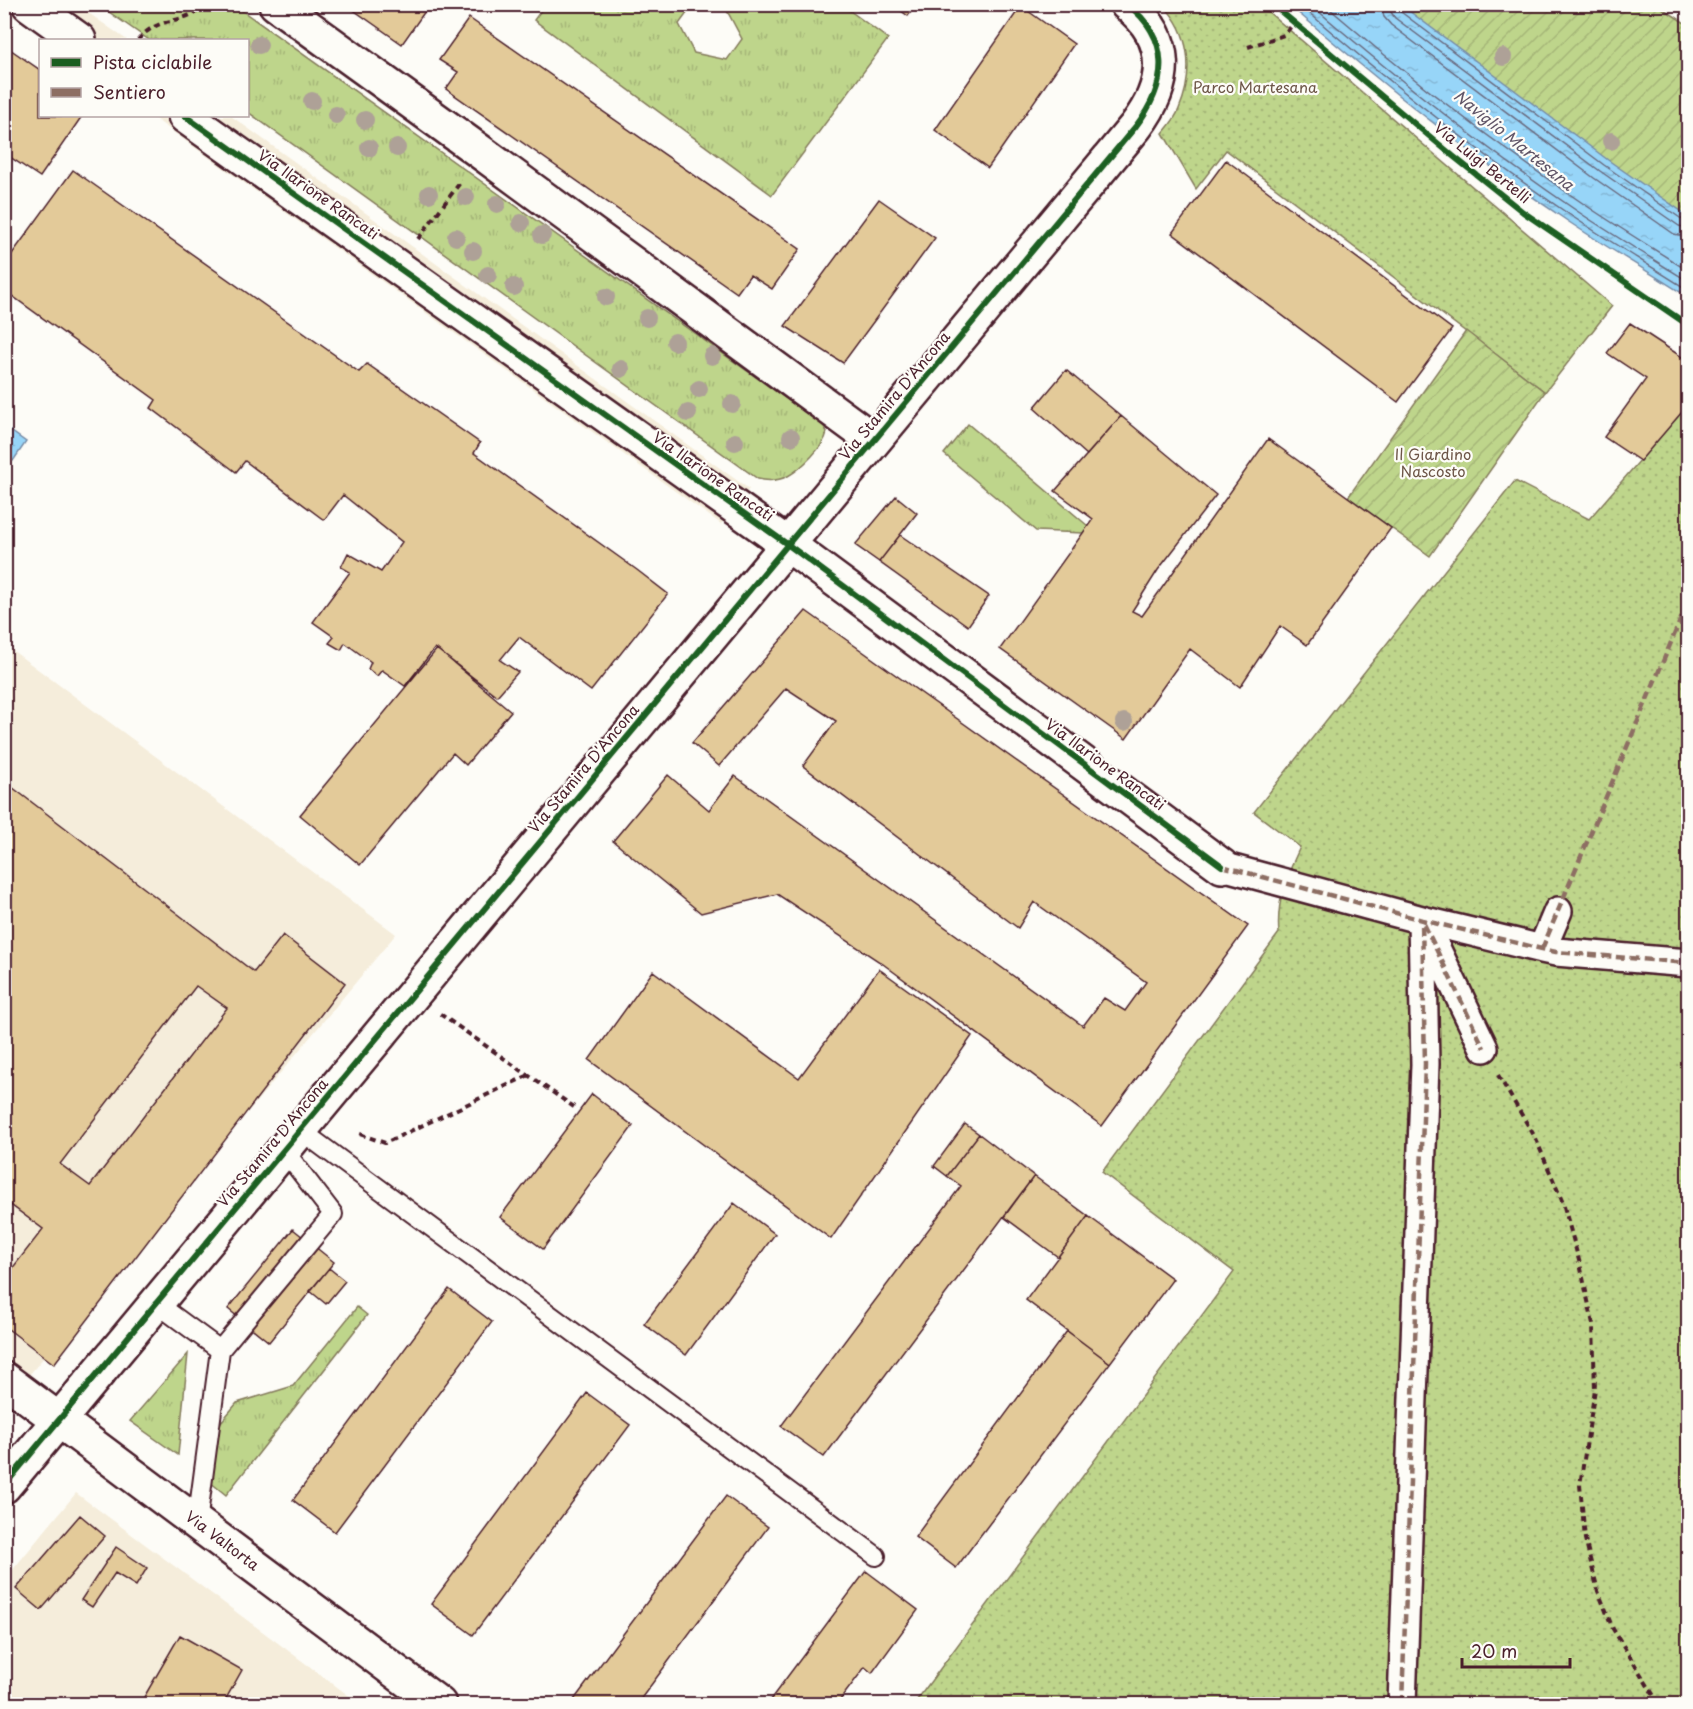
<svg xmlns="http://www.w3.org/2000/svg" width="1693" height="1709" font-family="'Playpen Sans',sans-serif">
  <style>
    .built { fill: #f5eddb }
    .grass { fill: url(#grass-tufts); stroke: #847a5b; stroke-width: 1.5 }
    .park { fill: url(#park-dots); stroke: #847a5b; stroke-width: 1.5 }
    .garden { fill: url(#garden-furrows); stroke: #847a5b; stroke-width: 1.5 }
    .water { fill: url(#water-ripples); stroke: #788ca6; stroke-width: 1.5 }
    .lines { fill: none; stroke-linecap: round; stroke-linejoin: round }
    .shore { stroke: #69687d; stroke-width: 1.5 }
    .building { fill: #e3ca99; stroke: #4a1f2b; stroke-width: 1.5; fill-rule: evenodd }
    .service-casing { stroke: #4a1f2b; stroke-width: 22 }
    .pedestrian-casing { stroke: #4a1f2b; stroke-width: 32 }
    .minor-casing { stroke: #4a1f2b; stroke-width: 38 }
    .path { stroke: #4a1f2b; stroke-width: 4; stroke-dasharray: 6 4.5; stroke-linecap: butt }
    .service { stroke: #fdfcf7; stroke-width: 18 }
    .pedestrian { stroke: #fdfcf7; stroke-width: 27 }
    .minor { stroke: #fdfcf7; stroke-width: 33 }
    .quiet { stroke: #8d6e63; stroke-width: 4.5; stroke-dasharray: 9 4.5; stroke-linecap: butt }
    .cycleway-casing { stroke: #fdfcf7; stroke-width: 10 }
    .cycleway { stroke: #1b5e20; stroke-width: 6 }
    .tree { fill: #aea197 }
    .labels { text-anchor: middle; stroke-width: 4.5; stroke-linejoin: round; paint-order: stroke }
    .park-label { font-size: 15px; fill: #6d5648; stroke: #fdfcf7 }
    .street-label { font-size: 15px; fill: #4a1f2b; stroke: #fdfcf7 }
    .water-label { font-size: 16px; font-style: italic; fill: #615668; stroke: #fdfcf7 }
  </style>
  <defs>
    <pattern id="grass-tufts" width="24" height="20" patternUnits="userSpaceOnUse" patternTransform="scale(1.5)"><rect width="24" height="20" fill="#bed58b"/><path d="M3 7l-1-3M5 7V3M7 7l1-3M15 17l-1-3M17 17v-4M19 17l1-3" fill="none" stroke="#a5b678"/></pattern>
    <pattern id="park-dots" width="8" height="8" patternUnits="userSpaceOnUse" patternTransform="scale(1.5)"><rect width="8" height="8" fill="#bed58b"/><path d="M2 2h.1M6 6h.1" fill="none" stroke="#a5b678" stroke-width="1.8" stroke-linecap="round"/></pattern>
    <pattern id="garden-furrows" width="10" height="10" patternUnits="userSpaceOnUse" patternTransform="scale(1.5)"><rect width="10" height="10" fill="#bed58b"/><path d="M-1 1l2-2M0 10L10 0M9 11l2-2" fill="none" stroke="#a5b678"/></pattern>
    <pattern id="water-ripples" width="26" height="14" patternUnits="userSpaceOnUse" patternTransform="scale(1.5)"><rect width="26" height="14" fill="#97d5f8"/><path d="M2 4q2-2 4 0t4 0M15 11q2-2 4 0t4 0" fill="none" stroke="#84b6d5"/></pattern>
  </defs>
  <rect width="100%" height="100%" fill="#fdfcf7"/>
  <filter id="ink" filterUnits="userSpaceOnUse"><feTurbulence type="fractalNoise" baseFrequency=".0167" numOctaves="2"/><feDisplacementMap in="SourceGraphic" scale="12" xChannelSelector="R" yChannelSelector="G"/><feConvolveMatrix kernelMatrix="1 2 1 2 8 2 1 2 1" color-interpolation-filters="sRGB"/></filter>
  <g filter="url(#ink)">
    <path class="built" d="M5 5H77L127 40H47L5 10Z
      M151 116H231L749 489 721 524Z
      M5 645 396 934 5 1404Z
      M76 1493 360 1704H5V1579Z"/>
    <path class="grass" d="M99 5H234L823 425 827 432C825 442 819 448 812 456 797 472 782 485 758 479L248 112V40H149Z
      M545 5H693L679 24 694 53 727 60 742 39 726 9 705 5H842L888 39 772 195 534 20Z
      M968 424 1088 526 1083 533 1036 531 944 454Z
      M357 1307 367 1315 226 1495 210 1482 215 1429 237 1403 293 1386Z
      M188 1354 178 1455 130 1421Z"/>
    <path class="park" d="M1163 5H1260L1612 306 1545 392 1226 150 1196 189 1163 133C1169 126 1176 118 1179 109 1194 73 1191 33 1163 5Z
      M1688 405V1704H914L1234 1272 1102 1172 1279 933C1276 901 1287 875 1300 847L1254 812 1515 481 1589 519Z"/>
    <path class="garden" d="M1656 4 1688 25V221L1408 18 1416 5Z
      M1466 331 1545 392 1430 556 1348 497Z"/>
    <path class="water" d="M1289 5H1401L1608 160 1688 216V297C1649 272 1608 248 1569 222 1471 156 1379 81 1289 5Z
      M5 427 26 442 13 461 5 455Z"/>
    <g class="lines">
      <path class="shore" d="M1299 4C1386 80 1477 152 1573 217 1611 242 1650 266 1688 290
        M1310 4C1396 78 1484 148 1577 211 1613 235 1651 258 1688 281
        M1324 4C1406 75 1491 141 1581 202 1616 226 1653 248 1688 271
        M1381 4 1384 17 1391 25 1594 178 1674 234 1688 237
        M1390 4 1391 12 1395 18 1600 171 1679 226 1688 228
        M1398 4 1401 12 1604 165 1683 220 1688 221"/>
    </g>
    <path class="building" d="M345 4H430L402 44Z
      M892 4H917L908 16Z
      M1021 6 1074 44 988 168 935 130Z
      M469 18 800 249 772 289 750 275 737 293 446 89 458 72 439 60Z
      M4 45 40 70V116H82L40 177 4 153Z
      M1226 160 1452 329 1398 402 1172 233Z
      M73 170 359 372 367 364 480 443 474 453 637 570 668 594 591 691 519 637 500 660 518 672 497 696 435 648 405 686 382 670 377 676 368 669 371 662 345 643 341 650 329 643 334 637 313 622 350 572 341 567 348 553 381 572 402 542 343 495 324 520 245 461 236 472 151 408 156 400 4 290V265Z
      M879 199 935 238 843 363 785 326Z
      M1630 323 1688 361V405L1640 461 1604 437 1646 379 1607 353Z
      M1066 370 1121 416 1087 455 1034 408Z
      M1121 416 1216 495 1158 570 1132 611 1142 616 1268 439 1391 528 1307 645 1280 626 1240 687 1190 649 1126 739 1000 649 1093 519 1055 491Z
      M896 496 917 513 879 562 855 545Z
      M900 535 989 596 968 626 879 562Z
      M806 611 1248 926 1102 1126 883 964 777 894 701 913 613 841 668 775 709 810 735 776 1083 1026 1104 998 1125 1011 1146 982 1034 902 1018 928 803 766 836 721 786 688 719 766 692 743Z
      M437 649 511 711 466 765 453 753 360 865 300 815Z
      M4 781 254 972 283 935 345 983 54 1364 4 1326V1279L43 1229 4 1200ZM196 986 227 1008 90 1186 60 1164Z
      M879 969 972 1036 831 1239 589 1060 653 971 799 1078Z
      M592 1094 633 1126 543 1249 500 1217Z
      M965 1124 979 1134 947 1176 934 1166Z
      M979 1134 1034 1176 824 1457 781 1426 961 1186 947 1176Z
      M1034 1176 1088 1216 1058 1257 1004 1217Z
      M734 1203 775 1234 686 1355 644 1324Z
      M1088 1216 1173 1279 1110 1363 1026 1300Z
      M293 1229 334 1262 269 1342 228 1309Z
      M329 1268 345 1281 326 1304 310 1291Z
      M449 1289 492 1322 335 1532 293 1500Z
      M1067 1331 1110 1363 956 1568 915 1537Z
      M587 1393 630 1425 473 1635 431 1604Z
      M726 1496 768 1527 637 1704H571Z
      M80 1515 105 1536 41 1610 16 1589Z
      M116 1547 147 1568 136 1586 115 1573 92 1607 81 1600Z
      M866 1571 918 1610 872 1673 865 1667 837 1704H767Z
      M180 1635 242 1670 223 1704H140Z"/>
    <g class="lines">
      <g class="service-casing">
        <path id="service" d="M300 1130 876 1556
          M156 1303 220 1350
          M197 1523 220 1350 333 1214 283 1149"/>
      </g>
      <g class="pedestrian-casing">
        <path id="pedestrian" d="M1222 866 1422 920 1542 949 1556 952 1688 963
          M1426 927 1484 1048
          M1542 949 1558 911
          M1402 1704 1425 1064 1422 920"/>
      </g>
      <g class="minor-casing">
        <path id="minor" d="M29 4 79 40
          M276 4 482 153 873 440
          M185 116 787 544 1222 866
          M4 1379 439 1704
          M4 1486 1136 126C1168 84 1172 39 1127 4"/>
      </g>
      <path class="path" d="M138 40C161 13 184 27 205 4
        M1248 47 1284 35 1294 23
        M418 239 462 180
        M440 1014 574 1107
        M1498 1075 1535 1137 1563 1203 1580 1264 1593 1324 1595 1389 1580 1485 1585 1539 1598 1591 1613 1629 1659 1704
        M360 1134 385 1143 527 1076"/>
      <use href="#service" class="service"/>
      <use href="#pedestrian" class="pedestrian"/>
      <use href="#minor" class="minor"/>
      <path class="quiet" d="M1222 866 1422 920 1542 949 1556 952 1688 963
        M1424 924 1484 1048
        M1542 949 1688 602
        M1402 1704 1425 1064 1422 920"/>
      <g class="cycleway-casing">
        <path id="cycleway" d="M1272 4 1453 156 1523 212 1688 325
          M185 116 787 544 1222 866
          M4 1486 1136 126C1168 84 1172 39 1127 4"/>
      </g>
      <use href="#cycleway" class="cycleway"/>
    </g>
    <g class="tree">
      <circle cx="259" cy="45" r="9"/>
      <circle cx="1503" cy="57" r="9"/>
      <circle cx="312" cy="101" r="9"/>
      <circle cx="336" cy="115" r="9"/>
      <circle cx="365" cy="120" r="9"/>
      <circle cx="1611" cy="141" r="9"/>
      <circle cx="369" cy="148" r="9"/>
      <circle cx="397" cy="148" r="9"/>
      <circle cx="429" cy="194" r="9"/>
      <circle cx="466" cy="197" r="9"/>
      <circle cx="497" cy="204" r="9"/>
      <circle cx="521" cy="223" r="9"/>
      <circle cx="542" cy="235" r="9"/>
      <circle cx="456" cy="237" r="9"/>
      <circle cx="473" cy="251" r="9"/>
      <circle cx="488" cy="275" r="9"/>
      <circle cx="514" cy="287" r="9"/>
      <circle cx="606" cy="297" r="9"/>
      <circle cx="647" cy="318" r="9"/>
      <circle cx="675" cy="342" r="9"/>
      <circle cx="712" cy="356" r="9"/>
      <circle cx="621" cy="369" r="9"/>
      <circle cx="699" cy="389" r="9"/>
      <circle cx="732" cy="404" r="9"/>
      <circle cx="688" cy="413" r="9"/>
      <circle cx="791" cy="437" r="9"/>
      <circle cx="735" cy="442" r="9"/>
      <circle cx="1124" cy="722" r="9"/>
    </g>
  </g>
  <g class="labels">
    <g class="park-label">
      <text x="1255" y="93">Parco Martesana</text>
      <text x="1433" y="460">Il Giardino<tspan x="1433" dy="17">Nascosto</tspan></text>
    </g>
    <g class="street-label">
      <text transform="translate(1482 163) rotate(39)" y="5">Via Luigi Bertelli</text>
      <text transform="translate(318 195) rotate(35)" y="5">Via Ilarione Rancati</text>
      <text transform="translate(895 396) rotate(-50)" y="5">Via Stamira D'Ancona</text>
      <text transform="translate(713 477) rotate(35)" y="5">Via Ilarione Rancati</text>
      <text transform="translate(1105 765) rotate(36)" y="5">Via Ilarione Rancati</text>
      <text transform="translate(584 769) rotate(-50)" y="5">Via Stamira D'Ancona</text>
      <text transform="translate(273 1143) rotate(-50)" y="5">Via Stamira D'Ancona</text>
      <text transform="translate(222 1541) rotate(37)" y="5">Via Valtorta</text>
    </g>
    <g class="water-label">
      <text transform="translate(1514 140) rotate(39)" y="6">Naviglio Martesana</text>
    </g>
  </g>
  <rect width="1693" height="1709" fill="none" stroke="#fdfcf7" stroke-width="24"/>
  <rect x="12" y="12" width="1669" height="1685" fill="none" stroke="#4a1f2b" stroke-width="2" filter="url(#ink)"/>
  <rect x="39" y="39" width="210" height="78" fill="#fdfcf7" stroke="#b5a4a5" stroke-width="1.5"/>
  <rect x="51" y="58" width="30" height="9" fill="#1b5e20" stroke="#b5a4a5" stroke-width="1.5"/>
  <text x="93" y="69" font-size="18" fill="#4a1f2b">Pista ciclabile</text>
  <rect x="51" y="88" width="30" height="9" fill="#8d6e63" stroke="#b5a4a5" stroke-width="1.5"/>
  <text x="93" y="99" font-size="18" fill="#4a1f2b">Sentiero</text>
  <path d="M1462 1658v9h108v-9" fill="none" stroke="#4a1f2b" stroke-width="3"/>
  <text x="1471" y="1658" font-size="18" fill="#4a1f2b" stroke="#fdfcf7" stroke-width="4.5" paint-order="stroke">20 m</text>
</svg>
